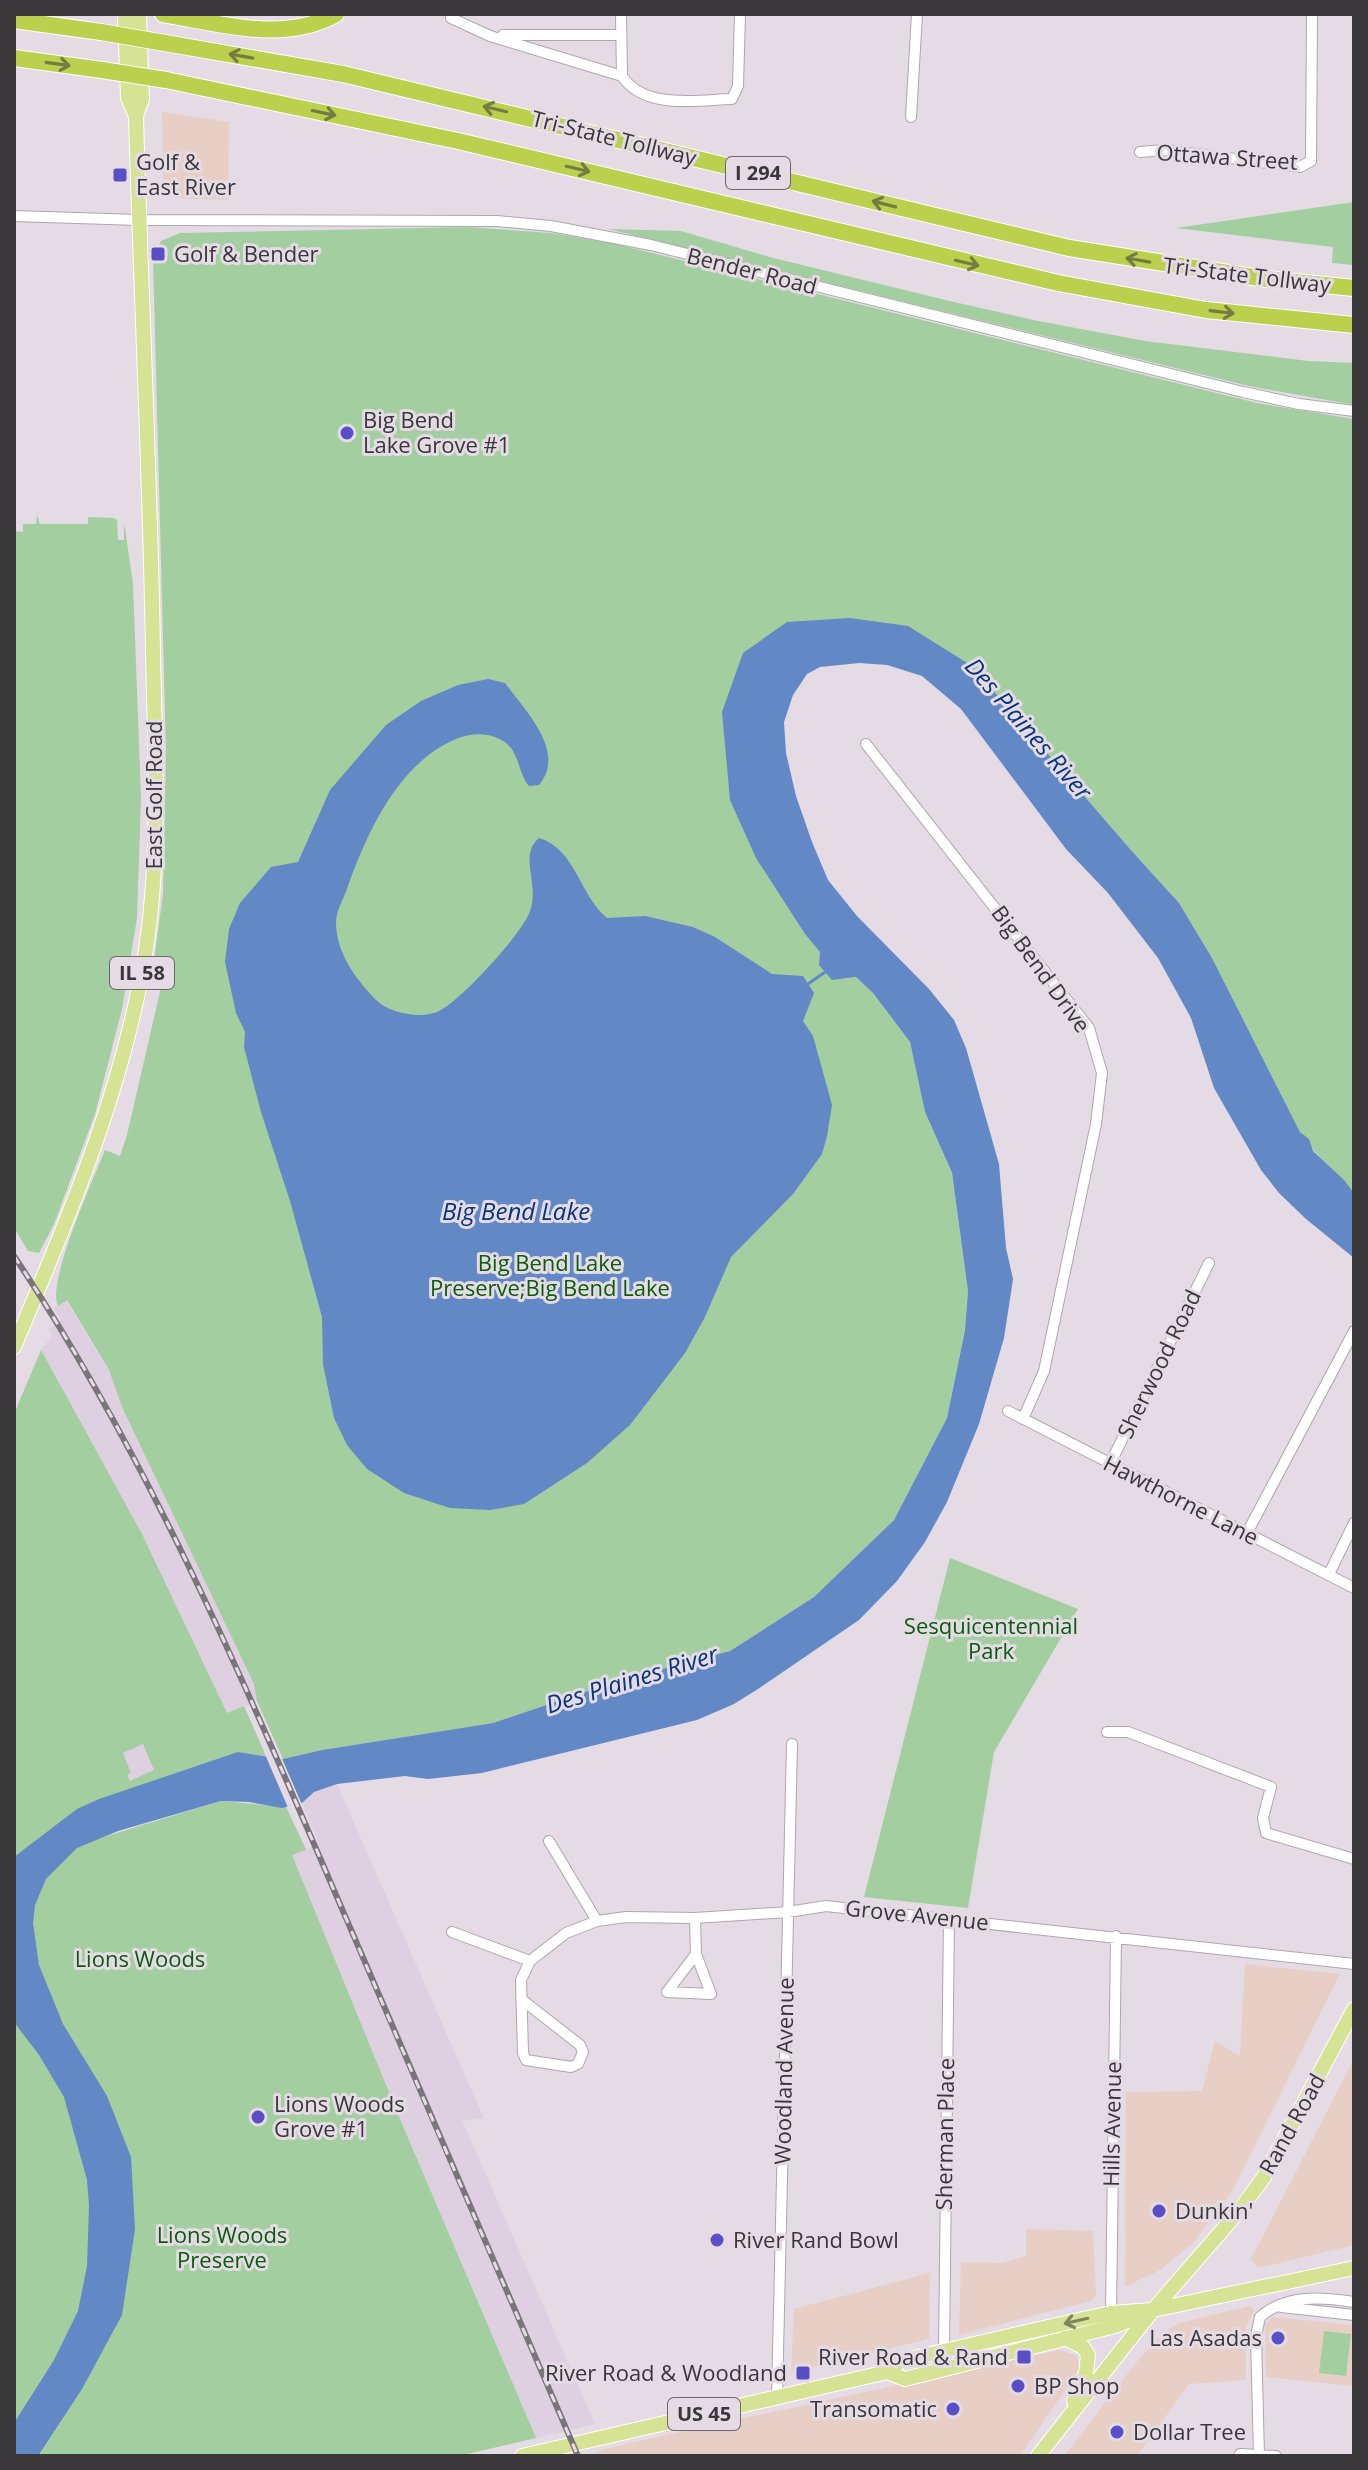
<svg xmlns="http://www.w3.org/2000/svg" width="1368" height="2470" font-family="'Open Sans',sans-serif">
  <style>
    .commercial { fill: #e7cfc5 }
    .built { fill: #ded0e1 }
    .green { fill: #a3ce9f; fill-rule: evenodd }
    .water { fill: #6288c6 }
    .pier { fill: #e4dbe5 }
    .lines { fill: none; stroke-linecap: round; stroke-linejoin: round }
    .stream { stroke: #6288c6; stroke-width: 3 }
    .minor-casing { stroke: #aea6af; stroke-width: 12 }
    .major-casing { stroke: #fff; stroke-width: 16 }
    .highway-casing { stroke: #fff; stroke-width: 18 }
    .minor { stroke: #fff; stroke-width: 10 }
    .major { stroke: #d6e394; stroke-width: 14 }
    .highway { stroke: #bbd04c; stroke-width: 16 }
    .rail-casing { stroke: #7a747b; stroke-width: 6 }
    .rail { stroke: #e4dbe5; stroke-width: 3; stroke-dasharray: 9; stroke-linecap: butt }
    .highway-bridge-casing { stroke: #fff; stroke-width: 18; stroke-linecap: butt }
    .highway-bridge { stroke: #bbd04c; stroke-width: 16 }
    .oneway { stroke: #747c43 }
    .oneway2 { stroke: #808463 }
    .poi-dot { fill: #594ec6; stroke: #e4dbe5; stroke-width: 3 }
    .labels { text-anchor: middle; stroke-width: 6; stroke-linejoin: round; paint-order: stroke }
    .shield { fill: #e4dbe5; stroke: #6d686e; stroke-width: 2 }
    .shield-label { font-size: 20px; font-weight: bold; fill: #3a373b }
    .street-label { font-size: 22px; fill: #3a373b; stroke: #e4dbe5 }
    .poi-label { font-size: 22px; fill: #3a373b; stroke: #e4dbe5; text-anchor: start }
    .park-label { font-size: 22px; fill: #0a5d0c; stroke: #e4dbe5 }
    .water-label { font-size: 24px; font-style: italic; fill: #07357f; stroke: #e4dbe5 }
  </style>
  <rect width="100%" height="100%" fill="#e4dbe5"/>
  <path class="commercial" d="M162 112 229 122 228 200 174 198 164 187Z
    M1245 1964 1340 1974 1231 2193 1194 2242 1160 2270 1125 2287 1126 2092 1202 2091 1215 2041 1240 2056Z
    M1354 2059V2245L1258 2268 1251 2259Z
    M1026 2229 1093 2231 1096 2295 1091 2301 959 2335 961 2262 1003 2263 1026 2256Z
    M930 2273 929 2339 791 2372 794 2309Z
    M1250 2306 1254 2310 1246 2327V2380L1189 2384 1137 2456H1064L1139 2359 1164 2332 1182 2322Z
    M1273 2317 1354 2325V2386L1266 2377 1265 2325Z
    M1060 2350 1075 2355 1079 2362 1078 2371 1020 2456H588L598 2451 656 2437Z"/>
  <path class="built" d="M66 1300 107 1368 251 1587 257 1701 244 1707 266 1756 238 1752 99 1799 41 1350 52 1336 48 1330 61 1320 54 1308Z
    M337 1784 484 2119 462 2120 595 2424 536 2438 400 2119 261 1805 286 1807 307 1849 319 1844 302 1803 314 1792Z"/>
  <path class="green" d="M1354 202V265L1332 263 1333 247 1176 228Z
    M468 227 551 233 616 244 1257 403 1354 419V1193C1343 1178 1329 1167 1316 1153 1309 1146 1309 1139 1300 1132L1212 958 1179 903 1130 849 972 666 743 653 785 901 805 934 843 979 856 977 873 993 910 1042 925 1112 952 1174 968 1291 965 1330 947 1418 894 1520 814 1597 730 1651 617 1681 493 1723 322 1750 283 1759 257 1701 254 1684 122 1407 109 1370 67 1300 58 1306C46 1283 94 1178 105 1150L120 1156 127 1135 162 983 154 960 163 894 166 751 153 258 161 241 180 233Z
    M608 229 681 231 773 258 954 302 1038 321 1145 341 1308 361 1354 363V405L1249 386Z
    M37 515 40 524H88V517L114 518 117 520 118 540H124V525L125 528 133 584 141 798 137 918 122 1009 95 1114 54 1224 39 1253 28 1251 14 1228V531L23 532V524H36Z
    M41 1350 142 1534 227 1713 244 1706 266 1756 238 1752 97 1839 221 1801 286 1807 306 1850 292 1855 400 2119 536 2438 459 2456H14V1414ZM143 1744 154 1770 130 1781 127 1775 131 1773 123 1753Z
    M950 1558 1078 1609 994 1752 968 1908 864 1897Z
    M1324 2331 1351 2334 1346 2376 1319 2373Z"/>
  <path class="water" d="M850 618 908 626 972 666 1130 849 1179 903 1212 958 1300 1132 1309 1139 1313 1151 1344 1180 1354 1193V1258L1306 1219 1279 1193 1261 1170 1214 1088 1191 1018 1158 958 1108 893 1066 849 961 709 922 676 887 665 859 663 820 667 807 674 793 695 784 722 786 753 796 796 812 842 828 880 857 916 929 989 954 1020 966 1048 999 1164 1006 1248 1013 1279 1004 1338 979 1424 947 1502 925 1542 897 1581 859 1620 758 1689 734 1704 697 1720 482 1773 428 1779 405 1776 337 1784 314 1792 302 1803 282 1808 249 1802 221 1801 118 1831 77 1848 46 1879 35 1905 33 1923 39 1965 63 2024 107 2096 131 2157 135 2229 122 2315 82 2389 38 2456H14V2423L54 2360 78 2311 87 2266 89 2205 87 2180 64 2097 39 2055 14 2022V1857L77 1809 99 1799 238 1752 283 1759 322 1750 493 1723 617 1681 730 1651 814 1597 894 1520 947 1418 965 1330 968 1291 952 1173 925 1112 910 1042 873 993 856 977 832 980 819 965 820 952 805 934 756 858 730 800 722 712 743 653 787 622Z
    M488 679 505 683C525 711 567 751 539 785L529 786C517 772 520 751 503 741 488 732 471 733 456 739 399 763 368 830 348 886 345 896 337 909 336 920 335 951 355 978 375 999 388 1013 419 1019 437 1012 458 1004 523 933 530 911 540 883 518 856 539 838 575 848 580 896 607 918L645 916 693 927 715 937 772 974 803 976 814 993 803 1021 813 1036 832 1105 827 1136 822 1154 793 1194 731 1257 705 1317 685 1353 630 1425 587 1463 524 1504 490 1510 450 1508 404 1493 367 1469 347 1445 334 1418 323 1364 322 1317 290 1201 261 1112 244 1047 245 1032 236 1013 225 962 229 929 240 903 271 867 298 862 330 790 386 725 421 701 458 685Z"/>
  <path class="pier" d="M264 1752 280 1754 303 1807 289 1810Z"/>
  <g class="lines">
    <path class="stream" d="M808 984 828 970"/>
    <g class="minor-casing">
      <path id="minor" d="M451 14V18L490 36 622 76C644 110 697 100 732 99L738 86 740 14
        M621 14 622 76
        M503 35H621
        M911 117 917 14
        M1140 152 1165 150 1300 167 1311 161 1312 14
        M14 216 139 220 497 221 551 226 651 245 1243 392 1299 404 1354 411
        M866 744 1089 1028 1102 1073 1096 1124 1044 1371 1023 1419
        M1008 1411 1354 1588
        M1110 1464 1209 1263
        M1247 1533 1354 1331
        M1329 1574 1354 1523
        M1107 1732H1128L1271 1787 1263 1818 1266 1833 1354 1859
        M549 1841 597 1921
        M695 1918 696 1954 711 1994 667 1992 696 1954
        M452 1932 530 1961
        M521 1999 580 2045 583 2052 578 2064 571 2067 526 2060 523 2053 521 1980 530 1961 566 1933 597 1921 626 1917 695 1918 788 1912 826 1906 1354 1964
        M1281 2307 1354 2315
        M1111 2313 1116 1936
        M944 2350 949 1918
        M777 2397 792 1744
        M1239 2456 1240 2454 1276 2456
        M1259 2456 1256 2336 1260 2317C1286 2294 1322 2297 1354 2302"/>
    </g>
    <g class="major-casing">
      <path id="major" d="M125 14 128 98 136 116
        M14 1347C65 1226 116 1107 141 978 162 871 155 760 153 651 150 473 141 295 136 116L142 99 139 14
        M1065 2338 1083 2347 1088 2355 1086 2373 1074 2401
        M887 2372 905 2379 1115 2326 1142 2315
        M522 2456 887 2372 901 2361 1083 2319 1111 2313 1153 2310 1354 2268
        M1038 2456 1153 2310 1239 2211 1264 2177 1354 2009"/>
    </g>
    <g class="highway-casing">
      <path id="highway" d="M163 14C219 23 283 44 336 14
        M14 20 101 32
        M165 43 343 74 1069 248 1266 279 1354 288
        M14 58 102 70
        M166 80 458 141 1058 283 1206 310 1354 325"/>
    </g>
    <use href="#minor" class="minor"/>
    <use href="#major" class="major"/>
    <use href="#highway" class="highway"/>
    <g class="rail-casing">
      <path id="rail" d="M14 1256C143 1449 235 1661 327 1874 410 2068 494 2262 578 2456"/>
    </g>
    <use href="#rail" class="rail"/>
    <g class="highway-bridge-casing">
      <path id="highway-bridge" d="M101 32 165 43
        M102 70 166 80"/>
    </g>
    <use href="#highway-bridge" class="highway-bridge"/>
  </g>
  <defs><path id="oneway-shaft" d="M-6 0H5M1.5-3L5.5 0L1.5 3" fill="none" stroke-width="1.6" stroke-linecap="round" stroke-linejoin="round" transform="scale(2)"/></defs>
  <g class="oneway">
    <use href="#oneway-shaft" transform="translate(241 56) rotate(-170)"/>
    <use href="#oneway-shaft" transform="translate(58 64) rotate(8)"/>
    <use href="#oneway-shaft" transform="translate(495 109) rotate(-167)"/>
    <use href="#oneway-shaft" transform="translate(324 113) rotate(12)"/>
    <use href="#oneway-shaft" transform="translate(578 169) rotate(13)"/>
    <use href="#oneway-shaft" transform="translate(884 204) rotate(-166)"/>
    <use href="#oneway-shaft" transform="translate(1138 260) rotate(-170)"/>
    <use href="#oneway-shaft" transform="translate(967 263) rotate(13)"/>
    <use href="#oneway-shaft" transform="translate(1222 312) rotate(7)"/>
  </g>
  <use class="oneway2" href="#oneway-shaft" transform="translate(1076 2321) rotate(167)"/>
  <g class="poi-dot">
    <rect x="112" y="167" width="16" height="16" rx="4"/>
    <rect x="150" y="246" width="16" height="16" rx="4"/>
    <circle cx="347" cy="433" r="8"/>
    <circle cx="258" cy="2117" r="8"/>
    <circle cx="1159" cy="2211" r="8"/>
    <circle cx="717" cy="2240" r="8"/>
    <circle cx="1278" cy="2338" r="8"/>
    <rect x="1016" y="2349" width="16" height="16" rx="4"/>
    <rect x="795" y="2365" width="16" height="16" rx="4"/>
    <circle cx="1018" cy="2386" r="8"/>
    <circle cx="953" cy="2409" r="8"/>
    <circle cx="1117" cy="2432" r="8"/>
  </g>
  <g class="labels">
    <g class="shield">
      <rect x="726" y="157" width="64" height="32" rx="6"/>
      <rect x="110" y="957" width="64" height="32" rx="6"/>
      <rect x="668" y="2398" width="72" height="32" rx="6"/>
    </g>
    <g class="shield-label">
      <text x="758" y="180">I 294</text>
      <text x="142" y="980">IL 58</text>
      <text x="704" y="2421">US 45</text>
    </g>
    <g class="street-label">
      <text transform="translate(614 138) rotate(14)" y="8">Tri-State Tollway</text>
      <text transform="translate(1227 157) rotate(4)" y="8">Ottawa Street</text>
      <text transform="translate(752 271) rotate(14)" y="8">Bender Road</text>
      <text transform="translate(1247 275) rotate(7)" y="8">Tri-State Tollway</text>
      <text transform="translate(154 795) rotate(-90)" y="8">East Golf Road</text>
      <text transform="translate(1041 969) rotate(54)" y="8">Big Bend Drive</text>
      <text transform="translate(1159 1364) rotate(-64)" y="8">Sherwood Road</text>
      <text transform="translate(1181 1500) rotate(27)" y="8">Hawthorne Lane</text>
      <text transform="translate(917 1915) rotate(6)" y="8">Grove Avenue</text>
      <text transform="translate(784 2071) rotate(-89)" y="8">Woodland Avenue</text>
      <text transform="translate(1112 2124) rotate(-89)" y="8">Hills Avenue</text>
      <text transform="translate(1292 2124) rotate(-61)" y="8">Rand Road</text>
      <text transform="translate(945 2134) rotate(-89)" y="8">Sherman Place</text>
    </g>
    <g class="poi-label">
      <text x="136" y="170">Golf &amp;<tspan x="136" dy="25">East River</tspan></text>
      <text x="174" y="262">Golf &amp; Bender</text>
      <text x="363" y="428">Big Bend<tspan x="363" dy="25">Lake Grove #1</tspan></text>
      <text x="274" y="2112">Lions Woods<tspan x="274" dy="25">Grove #1</tspan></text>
      <text x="1175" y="2219">Dunkin'</text>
      <text x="733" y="2248">River Rand Bowl</text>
      <text x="1262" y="2346" text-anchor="end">Las Asadas</text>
      <text x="1008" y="2365" text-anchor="end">River Road &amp; Rand</text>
      <text x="787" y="2381" text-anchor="end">River Road &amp; Woodland</text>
      <text x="1034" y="2394">BP Shop</text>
      <text x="937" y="2417" text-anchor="end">Transomatic</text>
      <text x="1133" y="2440">Dollar Tree</text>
    </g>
    <g class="park-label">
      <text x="550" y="1271">Big Bend Lake<tspan x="550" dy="25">Preserve;Big Bend Lake</tspan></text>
      <text x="991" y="1634">Sesquicentennial<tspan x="991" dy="25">Park</tspan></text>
      <text x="140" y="1967">Lions Woods</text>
      <text x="222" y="2243">Lions Woods<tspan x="222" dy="25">Preserve</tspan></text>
    </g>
    <g class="water-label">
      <text transform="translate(1028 729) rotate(49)" y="8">Des Plaines River</text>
      <text x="516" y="1220">Big Bend Lake</text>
      <text transform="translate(632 1680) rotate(-17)" y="8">Des Plaines River</text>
    </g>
  </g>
  <rect width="1368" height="2470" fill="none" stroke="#3a373b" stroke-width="32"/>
</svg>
